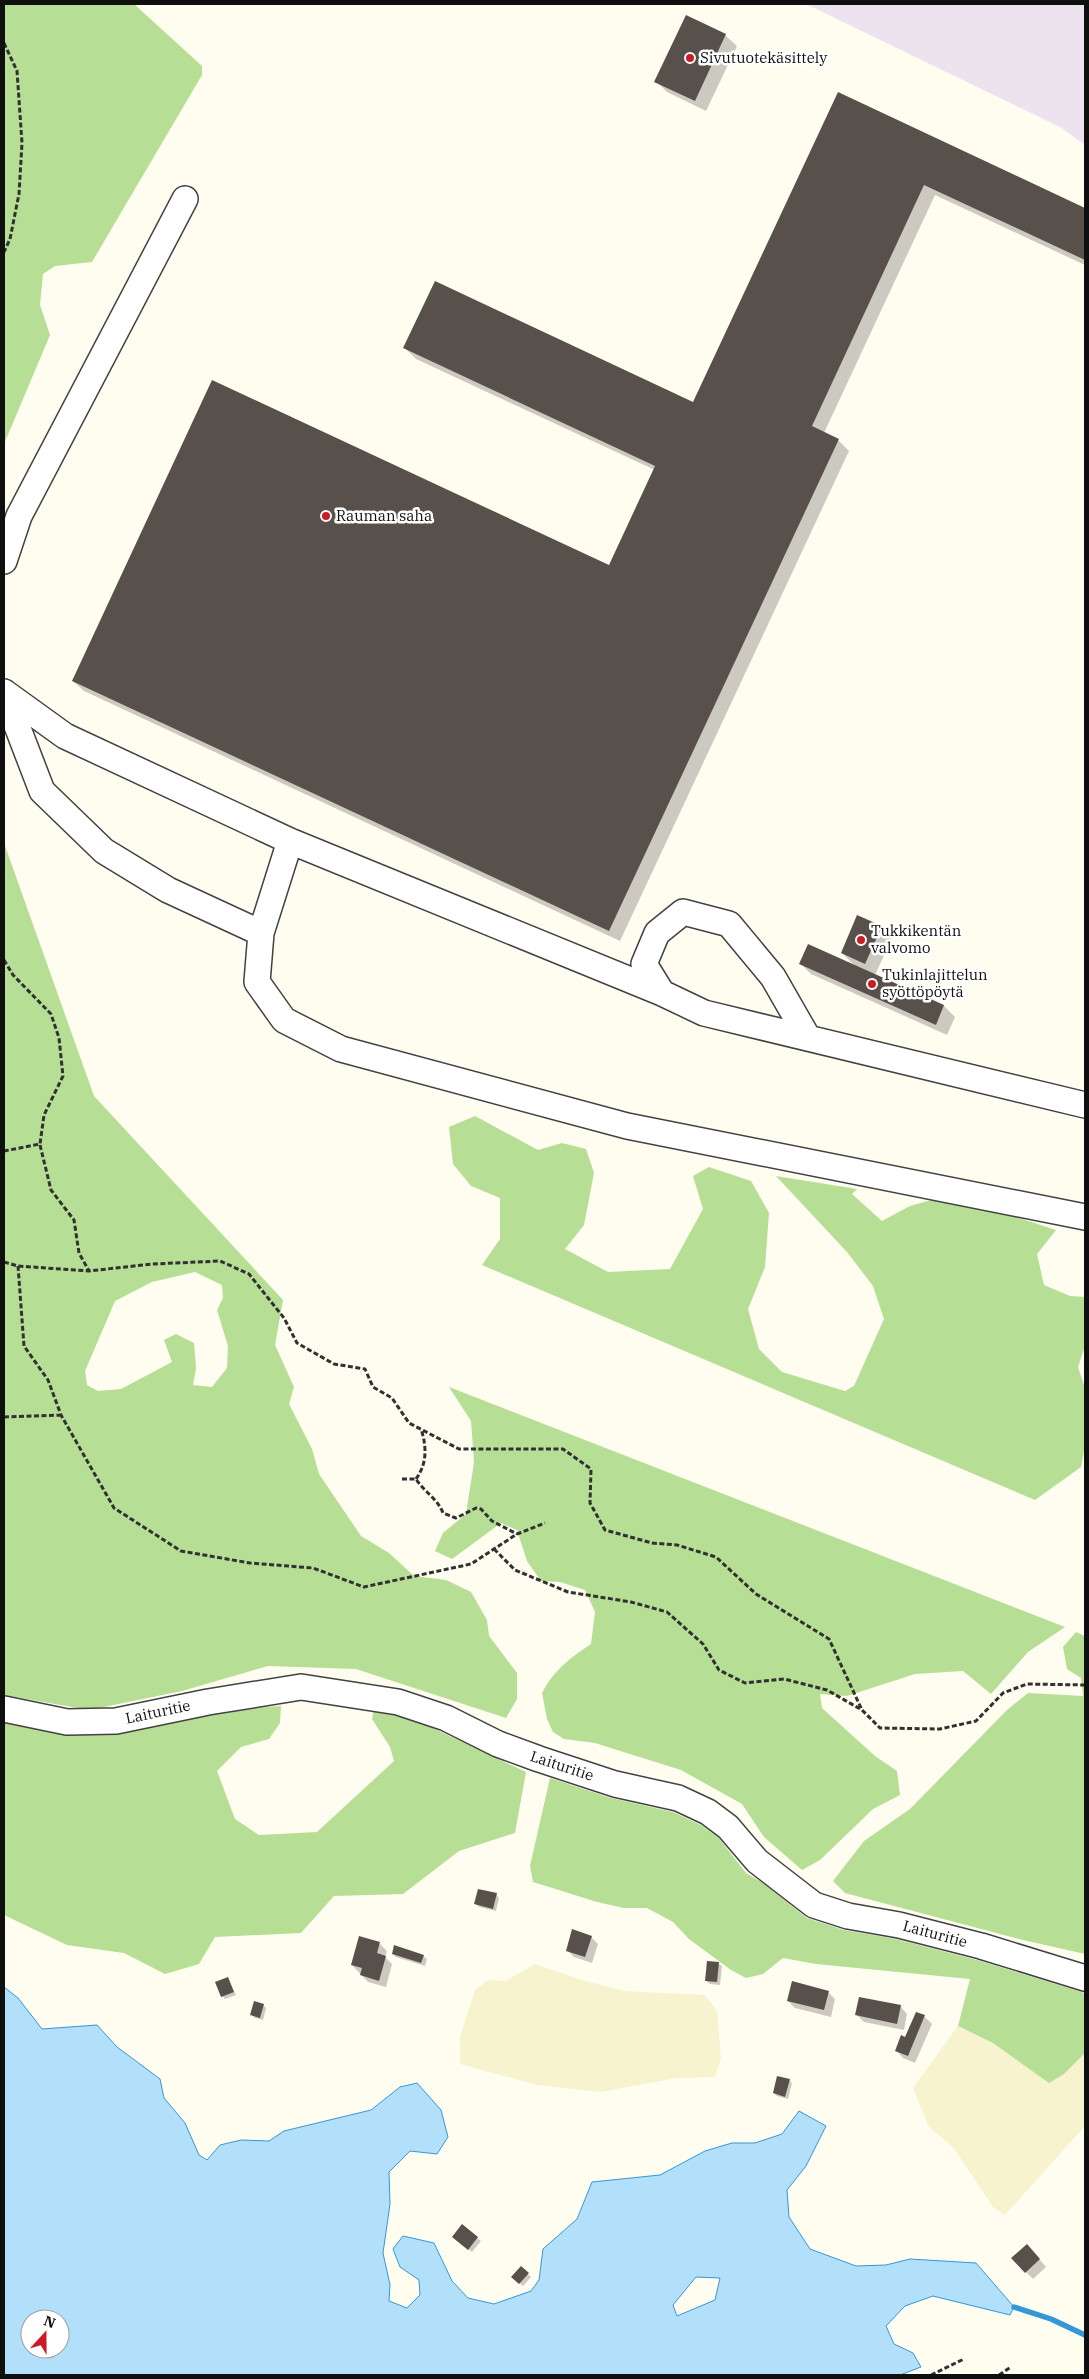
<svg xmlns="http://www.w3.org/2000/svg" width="1089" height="2379" font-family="'IBM Plex Serif',serif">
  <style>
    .industrial { fill: #ece3ee }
    .farmland { fill: #f7f3ce }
    .forest { fill: #b7de95; fill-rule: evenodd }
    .water { fill: #b2e0fa; stroke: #3497d6; fill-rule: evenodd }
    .shadow { fill: #0003 }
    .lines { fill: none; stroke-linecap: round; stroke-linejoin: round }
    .stream { stroke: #3497d6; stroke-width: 5.5 }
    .building { fill: #58504a }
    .minor-casing { stroke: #424242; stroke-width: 28 }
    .path { stroke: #313131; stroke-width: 3; stroke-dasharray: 5 2.5; stroke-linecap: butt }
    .minor { stroke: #fff; stroke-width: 25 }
    .poi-dot { fill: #c81d27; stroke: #fff; stroke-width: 2 }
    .labels { text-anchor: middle; stroke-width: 5; stroke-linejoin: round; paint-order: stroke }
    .poi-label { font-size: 15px; fill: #0f0f0f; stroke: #fff; text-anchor: start }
    .street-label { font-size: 15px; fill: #0f0f0f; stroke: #fff }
  </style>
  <rect width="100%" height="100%" fill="#fffcf0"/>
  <path class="industrial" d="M806 4H1085V145L1060 127Z"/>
  <path class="farmland" d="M535 1964 585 1981 625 1991 705 1995 717 2011 721 2058 715 2077 677 2078 600 2092 537 2085 460 2064V2037L475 1990 488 1980 506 1981Z
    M958 2026 993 2043 1019 2060 1064 2074 1085 2053V2126L1005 2215 993 2207 953 2147 929 2127 913 2088Z"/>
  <path class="forest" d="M4 4H134L202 66V75L92 262 55 266 43 274 40 305 50 335 4 444Z
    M4 843 94 1096 283 1300 275 1345 294 1387 289 1404 312 1449 319 1474 361 1536 389 1553 414 1576 446 1580 471 1592 487 1620 489 1636 517 1673V1699L506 1718 356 1669 268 1666 182 1691 89 1710 4 1695ZM195 1272 222 1285 223 1298 217 1310 228 1346 227 1368 212 1387 193 1385 196 1368 194 1343 176 1334 164 1340 172 1362 121 1389 98 1391 87 1385 85 1371 115 1301 152 1282Z
    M475 1116 538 1150 562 1143 586 1149 594 1173 584 1225 565 1249 608 1272 670 1269 703 1209 693 1176 709 1167 751 1181 769 1213 765 1267 748 1309 759 1349 782 1372 845 1391 854 1386 884 1319 873 1286 847 1252 776 1176 857 1189 852 1194 882 1221 910 1206 935 1199 1001 1212 1056 1230 1037 1254 1044 1285 1070 1296 1085 1297V1346L1078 1367 1085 1388V1446L1081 1467 1035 1500 482 1265 500 1239V1198L471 1186 453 1164 449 1127Z
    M449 1387 1065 1627 1028 1652 991 1694 963 1671 915 1674 847 1696 820 1694 822 1708 875 1756 897 1771 900 1795 873 1809 820 1860 802 1870 764 1837 742 1804 681 1770 595 1743 564 1739 553 1732 547 1719 542 1693C555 1669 569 1659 591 1644L595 1612 585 1590 560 1582 541 1581 527 1561 517 1530 501 1523 452 1559 435 1551 443 1533 466 1514 474 1462 471 1421Z
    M1076 1632 1085 1636V1954L1023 1940 845 1893 833 1881 864 1841 910 1809 1007 1710 1028 1693 1083 1696 1081 1678 1067 1669 1063 1647Z
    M281 1706 280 1723 269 1739 241 1747 217 1771 235 1819 259 1835 317 1832 394 1761 390 1747 372 1719 374 1709 403 1714 526 1772 515 1833 459 1851 403 1894 334 1896 301 1933 215 1937 199 1964 165 1974 124 1953 67 1945 4 1915V1721Z
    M550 1778 611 1798 673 1812 701 1825 718 1837 746 1873 763 1883 807 1918 844 1930 896 1939 977 1960 1085 1993V2053L1064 2074 1049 2083 993 2043 958 2026 970 1979 816 1964 783 1958 763 1974 746 1978 731 1970 689 1939 673 1922 647 1908H624L597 1902 533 1882 530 1866Z"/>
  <path class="water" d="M4 1987 18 1998 42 2029 97 2025 117 2047 160 2079 164 2098 185 2123 199 2155 207 2160 220 2145 241 2140 269 2141 284 2131 371 2110 400 2087 417 2083 441 2110 448 2137 437 2154 410 2151 389 2172 390 2204 383 2253 390 2285 389 2301 407 2308 420 2295 419 2280 400 2267 393 2249 403 2236 434 2243 452 2281 468 2298 494 2304 531 2291 539 2280 543 2249 577 2219 592 2182 660 2175 705 2151 732 2143H755L782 2134 799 2111 826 2126 806 2166 787 2190 789 2217 810 2249 856 2266 886 2265 910 2259 976 2263 1014 2307 1010 2315 933 2296 905 2306 886 2326 894 2344 913 2353 921 2367 900 2375H4ZM696 2277 720 2278 715 2300 677 2316 673 2305ZM30 2319H60V2349H30Z"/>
  <path class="shadow" d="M686 17 726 36 737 46 706 111 667 92 656 81Z
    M838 94 1085 209V265L935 195 824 433 838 440 849 451 620 941 84 691 73 681 609 567 655 470 416 359 405 348 694 404Z
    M881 927 892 938 875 975 944 1006 955 1017 947 1035 811 974 800 963 856 967 842 953Z
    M496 1894 499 1898 496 1911 479 1907 476 1904Z
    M591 1937 598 1944 592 1963 574 1957 567 1950Z
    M360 1938 380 1944 387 1951 385 1957 392 1964 386 1987 368 1982 352 1965Z
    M393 1954 423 1956 427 1959 425 1966 396 1957Z
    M718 1963 722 1966 720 1985 710 1984 707 1981Z
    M228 1979 236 1995 225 1999 222 1996Z
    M828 1992 835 1999 831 2017 795 2008 788 2001Z
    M263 2005 266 2008 263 2020 255 2018 252 2015Z
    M900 2006 907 2014 904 2030 864 2022 857 2015Z
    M917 2013 925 2017 932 2024 915 2063 903 2058 896 2050 906 2039Z
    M789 2080 792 2083 788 2099 777 2096 774 2093Z
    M462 2226 481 2241 472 2252 456 2240Z
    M1034 2253 1046 2267 1033 2279 1026 2272Z
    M521 2268 531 2277 523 2286 513 2277Z"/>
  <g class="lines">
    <path class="stream" d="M1014 2307 1051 2319 1085 2335"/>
  </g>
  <path class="building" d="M686 15 726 34 695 101 654 82Z
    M838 92 1085 208V260L924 185 812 426 839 439 609 931 72 681 212 380 609 565 655 466 403 348 435 281 693 402Z
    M857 915 882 926 865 964 841 953Z
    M808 944 944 1005 936 1025 799 964Z
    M478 1889 497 1893 493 1909 474 1904Z
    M572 1929 592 1936 585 1957 566 1951Z
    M359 1936 380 1942 377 1953 386 1956 379 1981 360 1975 362 1968 351 1965Z
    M394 1945 424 1955 421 1963 392 1954Z
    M707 1961 719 1962 717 1982 705 1981Z
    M228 1977 234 1992 221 1997 215 1982Z
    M792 1981 829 1991 824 2010 787 2001Z
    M859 1997 901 2005 897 2024 855 2015Z
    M254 2001 264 2004 260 2018 250 2015Z
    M916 2012 925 2015 908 2056 895 2051 901 2035 905 2037Z
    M777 2076 790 2079 785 2097 773 2093Z
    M462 2224 478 2237 468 2250 452 2237Z
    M1027 2244 1040 2259 1025 2273 1011 2258Z
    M521 2266 529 2273 519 2284 511 2277Z"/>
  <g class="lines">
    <g class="minor-casing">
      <path id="minor" d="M4 561 19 516 185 199
        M4 692 65 736 290 841 662 993
        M4 692 42 791 104 851 168 890 261 933
        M290 841 261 933 257 982 284 1020 341 1049 627 1126 1085 1217
        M808 1038 773 977 729 924 683 912 657 933 644 964 662 993 704 1013 1085 1105
        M4 1709 67 1722 116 1721 208 1702 301 1687 398 1702 446 1718 498 1744 539 1759 615 1784 678 1798 708 1812 728 1827 757 1861 814 1905 848 1916 899 1925 981 1946 1085 1978"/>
    </g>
    <path class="path" d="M4 43 17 71 22 143 19 194 10 239 4 252
      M4 960 13 975 51 1014 59 1038 63 1076 44 1115 40 1144 4 1151
      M40 1145 51 1190 74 1220 79 1253 89 1271
      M4 1262 18 1266 89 1271 152 1264 220 1261 249 1274 284 1318 297 1343 334 1364 365 1369 373 1387 392 1398 409 1423 459 1449H563L591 1469 590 1503 605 1530 652 1543 677 1545 716 1557 756 1594 829 1639 862 1710
      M18 1266 24 1346 48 1380 61 1415 114 1508 181 1551 250 1563 313 1568 364 1587 471 1564 517 1534 545 1523
      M4 1417 61 1415
      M402 1479H416C424 1492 438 1499 443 1513L456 1518 476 1508 481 1509 492 1521 517 1534
      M416 1479C427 1464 427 1447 421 1429
      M494 1549 515 1570 568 1592 631 1602 667 1612 703 1644 719 1670 745 1683 784 1679 827 1690 862 1710 880 1728 940 1729 976 1721 1003 1693 1027 1684 1085 1685
      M931 2375 964 2359
      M999 2375 1011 2367"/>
    <use href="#minor" class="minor"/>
  </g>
  <g class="poi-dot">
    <circle cx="690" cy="58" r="5"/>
    <circle cx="326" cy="516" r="5"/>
    <circle cx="861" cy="940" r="5"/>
    <circle cx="872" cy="984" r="5"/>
  </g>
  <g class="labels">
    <g class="poi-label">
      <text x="700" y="63">Sivutuotekäsittely</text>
      <text x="336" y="521">Rauman saha</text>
      <text x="871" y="936">Tukkikentän<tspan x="871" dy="17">valvomo</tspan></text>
      <text x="882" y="980">Tukinlajittelun<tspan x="882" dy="17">syöttöpöytä</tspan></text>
    </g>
    <g class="street-label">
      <text transform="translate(158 1712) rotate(-12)" y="5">Laituritie</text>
      <text transform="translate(562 1766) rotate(18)" y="5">Laituritie</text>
      <text transform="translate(935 1934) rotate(15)" y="5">Laituritie</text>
    </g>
  </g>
  <rect width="1089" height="2379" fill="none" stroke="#0f0f0f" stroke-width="10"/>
  <g transform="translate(45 2334) rotate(21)"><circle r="24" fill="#ffffff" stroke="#9f9f9f"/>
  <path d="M0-4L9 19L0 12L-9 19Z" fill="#c81d27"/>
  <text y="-8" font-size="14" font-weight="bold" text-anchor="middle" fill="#0f0f0f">N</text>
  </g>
</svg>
